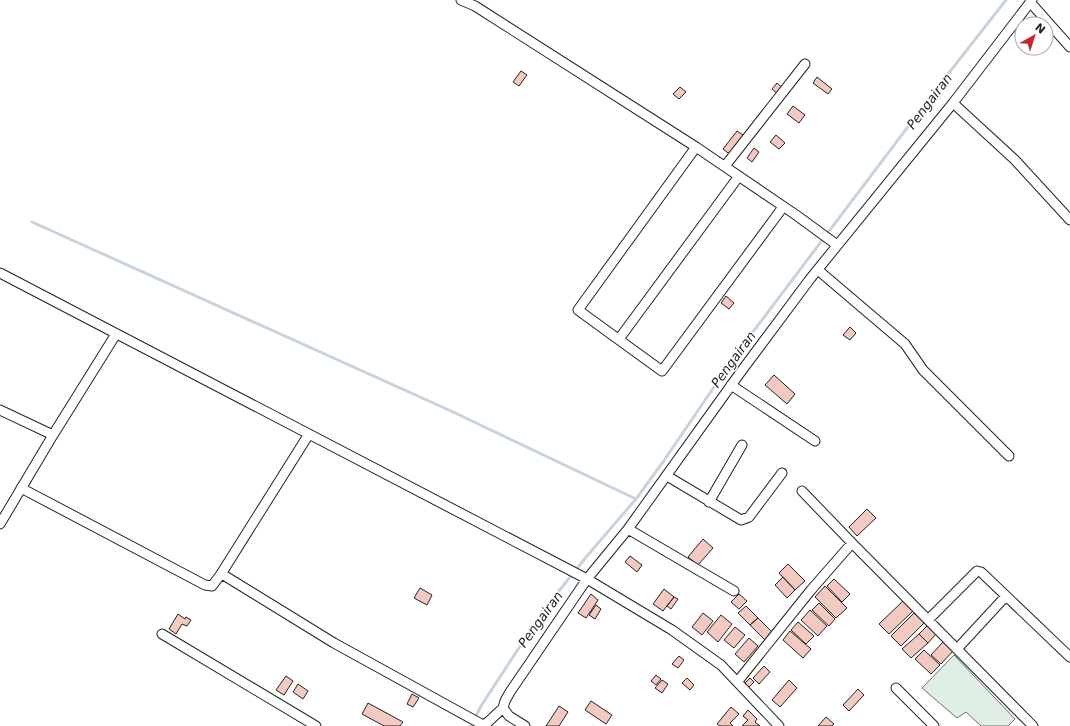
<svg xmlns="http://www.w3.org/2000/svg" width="1070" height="726" font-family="'DejaVu Sans',sans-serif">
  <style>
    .green { fill: #e0efe3; stroke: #6f6f6f }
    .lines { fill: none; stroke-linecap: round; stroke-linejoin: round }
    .stream { stroke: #c7d3dd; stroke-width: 3 }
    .building { fill: #f3c9c0; stroke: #222 }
    .street-casing { stroke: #222; stroke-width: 11 }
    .street { stroke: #fff; stroke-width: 9 }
    .labels { text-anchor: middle; stroke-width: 3; stroke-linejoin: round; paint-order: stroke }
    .water-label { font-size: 13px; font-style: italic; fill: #222; stroke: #fff }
  </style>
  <rect width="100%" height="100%" fill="#fff"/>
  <path class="green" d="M954 655 1015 719 1008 726H981L966 712 957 718 922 688Z"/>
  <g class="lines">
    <path class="stream" d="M32 222 451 411 636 499
      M471 726 481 706 543 611 587 556 636 499 663 462 737 353 941 83 1006 0"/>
  </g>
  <path class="building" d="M521 71 527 75 519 86 513 82Z
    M817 77 832 89 828 94 813 83Z
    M777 83 784 89 779 95 772 89Z
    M680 87 686 92 679 99 673 94Z
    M793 106 805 115 799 123 787 114Z
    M737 131 746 137 732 156 723 149Z
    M776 135 785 143 779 149 770 142Z
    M754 148 759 152 752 162 747 158Z
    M726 296 734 303 729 309 721 303Z
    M850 327 856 333 850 340 843 335Z
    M774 375 795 394 787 404 765 385Z
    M867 509 876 518 857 536 849 527Z
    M703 539 713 548 698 565 688 557Z
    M630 556 642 565 637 572 625 562Z
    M788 564 805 581 795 590 779 573Z
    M783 577 795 590 787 598 775 585Z
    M834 579 850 594 842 602 827 586Z
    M825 586 847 608 836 618 815 597Z
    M420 588 432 595 427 605 414 598Z
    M664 589 674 597 663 611 653 604Z
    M591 594 598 600 586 618 578 613Z
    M739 594 747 601 739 609 731 602Z
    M674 597 678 599 671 609 667 606Z
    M903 601 913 611 889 634 879 624Z
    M819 603 835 619 829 626 812 610Z
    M596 605 601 609 595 619 589 615Z
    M746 606 758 618 750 625 738 613Z
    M810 610 827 626 818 636 801 620Z
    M703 613 713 621 702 635 692 627Z
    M914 613 924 623 901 646 891 636Z
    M178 614 185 619 186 617 191 620 187 626 182 624 176 634 169 629Z
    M721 615 732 624 718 642 707 632Z
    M758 618 773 633 765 640 750 625Z
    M798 622 814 636 806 644 791 630Z
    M928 625 936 634 928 643 919 634Z
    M735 627 745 635 734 648 724 640Z
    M790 631 811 649 803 658 783 640Z
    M919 634 928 643 911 658 902 649Z
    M749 638 758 646 744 662 735 654Z
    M943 642 953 651 941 664 931 655Z
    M924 650 940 665 931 674 915 659Z
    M679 656 684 660 678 668 672 664Z
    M764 666 770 672 759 684 753 678Z
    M656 675 661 679 656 685 651 681Z
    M286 676 293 681 284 695 276 690Z
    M687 678 694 685 690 690 682 683Z
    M750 678 754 682 748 688 744 684Z
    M662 680 668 684 662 693 655 688Z
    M789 680 797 688 780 707 772 700Z
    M298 684 308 691 303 699 293 692Z
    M858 689 864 695 849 711 843 705Z
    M412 694 419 698 413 707 407 704Z
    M591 701 612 715 606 724 585 710Z
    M368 703 403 722 400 726H384L362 714Z
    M559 706 568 712 559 726H546Z
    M731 707 739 714 730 723 733 726H720L717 724Z
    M748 710 757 719 755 722 760 726H742L748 720 743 716Z
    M826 717 834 724 832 726H818Z"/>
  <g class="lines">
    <g class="street-casing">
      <path id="street" d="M461 0 475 6 696 147 796 215 837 245
        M1030 2 1070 47
        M953 103 1015 160 1070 220
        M696 147 578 310 662 371 783 207
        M725 166 805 64
        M818 270 905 344 923 370 1009 456
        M0 273 587 579 672 630 721 665 779 726
        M619 339 739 176
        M731 385 815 441
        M0 410 53 435 116 334
        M667 476 741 520 749 517 782 473
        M21 488 205 585 212 586 221 574 225 576 334 643 483 725 488 722 503 708
        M802 491 852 543 1033 726
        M709 502 742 445
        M0 524 53 435
        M628 529 734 591
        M221 574 309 434
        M928 620 977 571 981 572 1070 657
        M162 634 316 726
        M957 649 1006 596
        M738 681 811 590 852 543
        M896 688 934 726
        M525 726 509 716 503 708 505 701 510 692 587 579 628 529 740 373 810 279 953 103 1032 0"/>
    </g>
    <use href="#street" class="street"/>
  </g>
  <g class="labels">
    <g class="water-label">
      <text transform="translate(929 101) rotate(-53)" y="5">Pengairan</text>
      <text transform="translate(733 359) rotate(-54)" y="5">Pengairan</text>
      <text transform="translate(540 619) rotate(-54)" y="5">Pengairan</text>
    </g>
  </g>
  <g transform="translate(1034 36) rotate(39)"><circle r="19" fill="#ffffff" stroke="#a7a7a7"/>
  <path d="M0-3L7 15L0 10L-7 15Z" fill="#c62828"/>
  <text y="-6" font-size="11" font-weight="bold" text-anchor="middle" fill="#222222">N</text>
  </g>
</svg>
